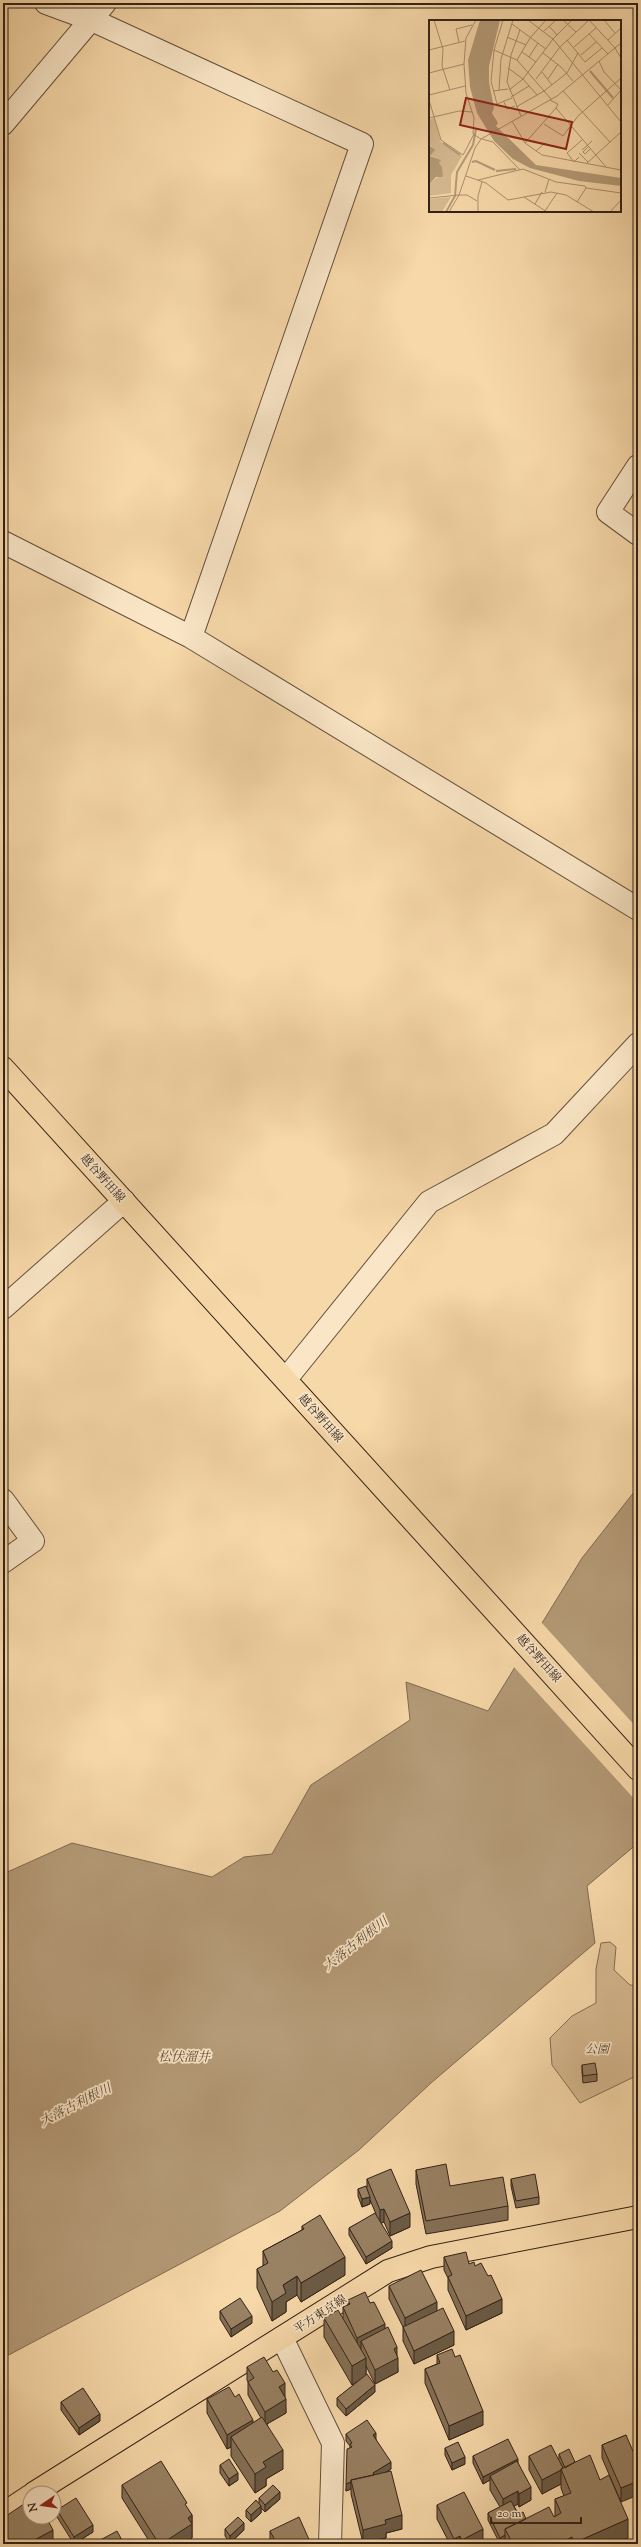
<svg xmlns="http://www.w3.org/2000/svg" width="641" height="2547" font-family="'Sorts Mill Goudy','Noto Serif JP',serif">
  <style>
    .green { fill: #d6b990; stroke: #846e54 }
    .water { fill: #b49a77; stroke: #806a51 }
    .pier { fill: #f7d8a9 }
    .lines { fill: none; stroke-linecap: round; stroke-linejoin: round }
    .minor-casing { stroke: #64503c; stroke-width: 24 }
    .major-casing { stroke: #332217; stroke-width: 24 }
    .minor { stroke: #fae6c7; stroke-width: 22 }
    .major { stroke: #f7d8a9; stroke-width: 22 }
    .wall { fill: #846f55; stroke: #332217 }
    .shaded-wall { fill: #6b5a45; stroke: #332217 }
    .building { fill: #998163; stroke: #332217 }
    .labels { text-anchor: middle; stroke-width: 3.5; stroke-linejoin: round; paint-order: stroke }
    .street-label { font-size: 12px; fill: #332217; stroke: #fae6c7 }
    .park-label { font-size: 12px; font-style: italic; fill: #5c4835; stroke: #fae6c7 }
    .water-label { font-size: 13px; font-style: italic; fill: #604c39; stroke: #fae6c7 }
    .inset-river { fill: none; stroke: #b49a77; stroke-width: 2 }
    .inset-road { fill: none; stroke: #a98f6f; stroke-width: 1 }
    .view { fill: #8f2418; fill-opacity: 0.15; stroke: #8f2418; stroke-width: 2 }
    .inset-edge { fill: none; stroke: #332217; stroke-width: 2 }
  </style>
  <rect width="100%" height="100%" fill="#f7d8a9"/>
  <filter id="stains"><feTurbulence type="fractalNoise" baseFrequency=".005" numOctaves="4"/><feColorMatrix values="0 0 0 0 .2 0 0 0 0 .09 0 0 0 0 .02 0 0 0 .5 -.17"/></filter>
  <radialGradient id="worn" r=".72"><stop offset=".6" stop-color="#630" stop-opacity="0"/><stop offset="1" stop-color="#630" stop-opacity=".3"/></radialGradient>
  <path class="green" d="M610 1942 616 1947 614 1970 630 1985 638 1986V2075L580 2103 552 2065 550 2038 572 2016 596 2003V1969L601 1943Z"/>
  <path class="water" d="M638 1487V1843L587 1886 595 1943 431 2083 359 2150 280 2211 3 2358V1874L72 1843 212 1877 244 1857 272 1854 311 1785 410 1720 406 1682 488 1711 582 1558Z"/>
  <path class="pier" d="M541 1622 638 1729V1803L513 1666Z"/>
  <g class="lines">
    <g class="minor-casing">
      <path id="minor" d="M46 3 92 20 362 144 191 637
        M3 124 105 3
        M638 466 608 512 638 534
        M3 542 191 637 638 909
        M3 1308 124 1201
        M286 1379 429 1202 554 1134 638 1044
        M3 1500 33 1541 3 1562
        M282 2338 333 2443 330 2544"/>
    </g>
    <g class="major-casing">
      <path id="major" d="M3 1068 638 1769
        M34 2493 388 2271 431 2257 638 2217
        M3 2514 30 2496"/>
    </g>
    <use href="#minor" class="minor"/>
    <use href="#major" class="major"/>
  </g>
  <path class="wall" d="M582 2065 597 2074V2081L583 2083 582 2072Z
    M416 2170 450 2186 508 2206V2220L426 2234 416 2184Z
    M367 2179 410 2227 390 2236 384 2222 381 2223 392 2248 366 2264 349 2235V2228L376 2214 370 2200V2204L362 2207 358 2196V2189L367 2187Z
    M511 2179 539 2197V2204L516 2208 511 2186Z
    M302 2226 345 2275 301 2302 297 2295 286 2302V2312L272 2321 257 2288V2269L263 2266V2251L302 2230Z
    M444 2257 475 2266 502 2313 466 2330 448 2290V2278L444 2270Z
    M389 2286 437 2310 454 2345 414 2364 403 2341V2327L389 2299Z
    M348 2300 370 2303 385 2328 397 2356 398 2372 375 2384 366 2366V2375L375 2392 346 2416 337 2406V2398L359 2381 352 2385 324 2337V2318H343V2307L348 2305Z
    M220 2311 252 2323 231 2337 220 2319Z
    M437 2355 455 2357 483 2425 449 2440 425 2383V2369L437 2364Z
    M247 2367 285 2397 286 2413 267 2424 283 2469 266 2479V2486L255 2493 231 2456V2447L227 2449 207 2413V2399L235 2397 253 2423 261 2418 248 2395V2382L247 2380Z
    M61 2402 100 2421 79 2435 61 2410Z
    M346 2434 376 2440 391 2469 385 2472 402 2529 386 2533V2538L363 2543 351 2494V2489L346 2491 350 2448V2446L346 2441Z
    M626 2435 621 2502 602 2458V2445Z
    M445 2448 465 2464 452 2470 445 2455Z
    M559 2454 575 2462 600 2480 628 2538 615 2544H505V2543L502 2544H500L488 2520V2513L500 2507 490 2490V2480L483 2484 473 2463V2456L518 2463 531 2500 519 2507 518 2504 514 2506 518 2514 526 2519 555 2517V2499L564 2496 561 2488V2484L542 2494 529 2470V2456L559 2459Z
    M220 2465 238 2480 229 2486 220 2473Z
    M122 2485 187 2508 192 2515V2538L182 2544H151L122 2498Z
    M259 2498 280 2499 265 2512 261 2508V2513L251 2522 246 2517V2510L259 2503Z
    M437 2505 483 2543 480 2544H450L437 2519Z
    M57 2510 93 2532 74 2544 57 2517Z
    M225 2529 244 2530 230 2543 225 2536Z
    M270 2531 311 2544H270Z"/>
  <path class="shaded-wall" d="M370 2197V2204L362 2207V2199Z
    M384 2209V2222L380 2224V2210Z
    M410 2213V2227L390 2236V2222Z
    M392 2241V2248L366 2264V2257Z
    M345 2257V2275L301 2302V2283Z
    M297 2276V2295L286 2302V2312L272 2321V2302L283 2285Z
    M502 2299V2313L466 2330V2316Z
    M437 2302V2315L405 2331V2318Z
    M252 2316V2323L231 2337V2329Z
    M385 2324V2338L361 2341V2350L357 2351V2338Z
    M454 2331V2345L414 2364V2351Z
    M397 2347V2359L398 2358V2372L375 2384V2370L394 2349Z
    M366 2358V2376L352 2385V2366Z
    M285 2383V2397L279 2387Z
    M375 2385V2392L346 2416V2409Z
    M286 2399V2413L265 2425V2412Z
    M483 2411V2425L449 2440V2426Z
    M100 2414V2421L79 2435V2428Z
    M253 2420V2434L231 2437V2447L227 2449V2435Z
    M376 2433V2440L373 2435Z
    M283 2450V2469L266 2479V2486L255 2493V2474L263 2462Z
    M465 2457V2464L452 2470V2463Z
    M518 2459V2466L490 2476V2480L483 2484V2477Z
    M391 2462V2469L375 2479 373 2473Z
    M561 2470V2484L542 2494V2480Z
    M238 2473V2480L229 2486V2479Z
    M638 2481V2495L621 2502V2488Z
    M351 2482V2489L346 2491V2484Z
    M531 2487V2500L519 2507V2494Z
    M518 2491V2504L503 2513V2499Z
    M280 2492V2499L265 2512V2505Z
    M261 2506V2513L251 2522V2515Z
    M192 2515V2538L182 2544H161L188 2518Z
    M402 2515V2529L386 2533V2538L363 2543V2530L385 2520Z
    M628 2519V2538L615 2544H574V2543Z
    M244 2523V2530L230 2543V2536Z
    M93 2525V2532L74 2544V2537Z
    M483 2529V2543L480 2544H462V2540Z
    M53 2530V2543L52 2544H27Z
    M505 2535V2543L502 2544H500V2538Z
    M460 2536V2544H454V2539Z
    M572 2537V2544H566V2540Z"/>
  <path class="building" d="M595 2063 597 2074 583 2076 582 2065Z
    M446 2164 450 2186 503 2177 508 2206 426 2221 416 2170Z
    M391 2169 410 2213 390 2222 384 2209 380 2210 367 2179Z
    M535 2174 539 2197 516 2201 511 2179Z
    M366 2186 370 2197 362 2199 358 2189Z
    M375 2213 392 2241 366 2257 349 2228Z
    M320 2215 345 2257 301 2283 297 2276 283 2285 286 2293 272 2302 257 2269 268 2263 263 2251 304 2229 302 2226Z
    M466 2252 469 2264 474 2262 475 2266 481 2263 488 2276 491 2275 502 2299 466 2316 448 2277 452 2275 444 2257Z
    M421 2270 437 2302 405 2318 389 2286Z
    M365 2292 370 2303 374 2302 385 2324 357 2338 343 2307 350 2304 348 2300Z
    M240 2298 252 2316 231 2329 220 2311Z
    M443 2308 454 2331 414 2351 403 2327Z
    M338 2310 366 2358 352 2366 324 2318Z
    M388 2327 397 2347 394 2349 398 2358 375 2370 361 2341Z
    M452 2349 455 2357 460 2355 483 2411 449 2426 425 2369 440 2363 437 2355Z
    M264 2357 273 2372 277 2370 285 2383 279 2387 286 2399 265 2412 248 2382 254 2378 247 2367Z
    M367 2374 375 2385 346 2409 337 2398Z
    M229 2387 235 2397 239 2394 253 2420 227 2435 207 2399Z
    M83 2388 100 2414 79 2428 61 2402Z
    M262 2417 283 2450 263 2462 266 2467 255 2474 231 2437Z
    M367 2420 376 2433 373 2435 391 2462 373 2473 374 2475 351 2480V2482L346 2484 347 2449 352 2447 350 2444 352 2443 346 2434Z
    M626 2435 638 2463V2481L621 2488 602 2445Z
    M508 2439 518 2459 483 2477 473 2456Z
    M458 2442 465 2457 452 2463 445 2448Z
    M551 2445 563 2468 561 2469V2470L542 2480 529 2456Z
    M569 2449 575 2462 565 2468 559 2454Z
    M590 2455 600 2480 609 2475 628 2519 574 2543 572 2537 566 2540 568 2544H513L505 2529 549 2507 554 2517 561 2513 555 2499 571 2493 561 2469Z
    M229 2459 238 2473 229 2479 220 2465Z
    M161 2461 187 2503 185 2504 192 2515 188 2518 192 2524 161 2544H159L122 2485Z
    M517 2461 531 2487 519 2494 518 2491 503 2499 490 2476Z
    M391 2471 402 2515 385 2520 386 2524 363 2530 351 2480Z
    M273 2485 280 2492 265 2505 259 2498Z
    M464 2492 483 2529 462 2540 460 2536 454 2539 437 2505Z
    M76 2498 93 2525 74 2537 57 2510Z
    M30 2500V2517H46L53 2530 27 2544H3V2518Z
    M256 2500 261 2506 251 2515 246 2510Z
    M511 2501 518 2514 523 2512 526 2519 505 2529V2535L500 2538 488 2513Z
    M238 2517 244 2523 230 2536 225 2529Z
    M299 2517 311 2544H277L270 2531Z
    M117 2531 124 2544H93Z
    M218 2541 220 2544H211Z"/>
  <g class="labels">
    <g class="street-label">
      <text transform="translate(103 1178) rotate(48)" y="4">越谷野田線</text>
      <text transform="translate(321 1418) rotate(48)" y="4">越谷野田線</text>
      <text transform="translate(539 1658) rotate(48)" y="4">越谷野田線</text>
      <text transform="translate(320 2314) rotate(-33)" y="4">平方東京線</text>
    </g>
    <g class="park-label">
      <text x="597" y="2053">公園</text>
    </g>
    <g class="water-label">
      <text transform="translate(355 1943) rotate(-38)" y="5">大落古利根川</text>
      <text x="184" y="2061">松伏溜井</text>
      <text transform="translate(75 2104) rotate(-27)" y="5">大落古利根川</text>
    </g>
  </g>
  <g transform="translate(429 20)">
    <rect width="192" height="192" fill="#f7d8a9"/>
    <path d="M5 98 12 122 33 136 22 155V173L0 176V163L14 154 13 148 10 144 11 140 1 135 3 126 0 125V100ZM22 177 13 192H0V179Z" fill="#d6b990"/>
    <path d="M51 0H71L60 46V62L65 88 63 93 69 103 67 106 107 145 192 158V166L150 161 101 148 84 139 65 121 48 93 41 67 39 40ZM0 125 6 130 1 136 12 140 10 143 13 147 14 154 13 157H7L1 163Z" fill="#b49a77"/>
    <path class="inset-river" d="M161 51 184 78M14 123 31 135M43 142 47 141 66 150M67 151 87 149M17 192 26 176 28 152 44 125 47 109"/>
    <path class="inset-road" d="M5 0 14 29 13 46 21 70M47 0 37 18 35 44 37 73 45 98 44 114 52 119M74 0 65 30 62 61 68 84 83 78M99 0 124 19 192 102M134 0 147 12M160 0 186 28 192 38M175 0 186 13M83 4 117 29M120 6 128 15M91 10 82 35 78 62 92 96M114 12 127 0M160 14 179 34M78 17 97 25M138 20 156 42 173 28M179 20 192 8M30 22 27 9 43 5M145 27 167 8M0 30 36 21M65 30 88 40 122 79M93 32 107 42M114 33 132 47 144 61M152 35 167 22M100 37 109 23M88 40 101 18 117 0M170 41 175 52 192 70M79 48 94 59 108 75M113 52 123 65M0 53 35 44M107 59 131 27 160 0M119 59 129 44M70 70 72 39 84 0M80 70 94 59 124 19 143 0M64 71 79 69M134 71 181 122M0 75 36 66M82 77 100 66M0 80 12 120 34 135 45 114M121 80 129 84 127 88 177 147M75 82 78 89 86 86M178 86 192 70M87 87 115 71 138 53 149 33M0 98 30 91 43 92M83 101 96 123 113 135 192 150M115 104 134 116 149 96 192 58M53 119 64 122 91 150M96 123 127 88M159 127 154 132 156 134 161 129M153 130 163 121M107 131 116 123 118 125M150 133 159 142M150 137 145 142 138 133 153 120M157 144 192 112M37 156 57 163 79 180 122 172 137 175 165 192M49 160 94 149 127 162 156 166 157 168M116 172 120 159M95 177 118 192M0 178 30 175 46 128 52 119 128 76 192 23M148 182 157 168 192 173M106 184 113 172M116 191 128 173M20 192 30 175H38L48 181M49 192V176L53 162M181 192 192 180"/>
    <path class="view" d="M37 78 143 102 137 129 31 105Z"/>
    <rect width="192" height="192" class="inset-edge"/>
  </g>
  <rect width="641" height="2547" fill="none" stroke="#f7d8a9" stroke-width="16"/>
  <rect x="4" y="4" width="633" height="2539" fill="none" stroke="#332217" stroke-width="2"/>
  <rect x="8" y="8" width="625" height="2531" fill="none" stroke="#332217"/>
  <g transform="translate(42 2505) rotate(257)"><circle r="19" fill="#fae6c7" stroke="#aa9881"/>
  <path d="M0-3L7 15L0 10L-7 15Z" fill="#8f2418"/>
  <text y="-6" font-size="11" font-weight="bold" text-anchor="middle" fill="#332217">N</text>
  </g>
  <path d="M491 2517v6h90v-6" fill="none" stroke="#332217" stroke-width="2"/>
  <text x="497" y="2517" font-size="12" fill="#332217" stroke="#fae6c7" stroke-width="3" paint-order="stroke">20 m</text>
  <rect width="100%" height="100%" filter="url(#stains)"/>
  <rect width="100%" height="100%" fill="url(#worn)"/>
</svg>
